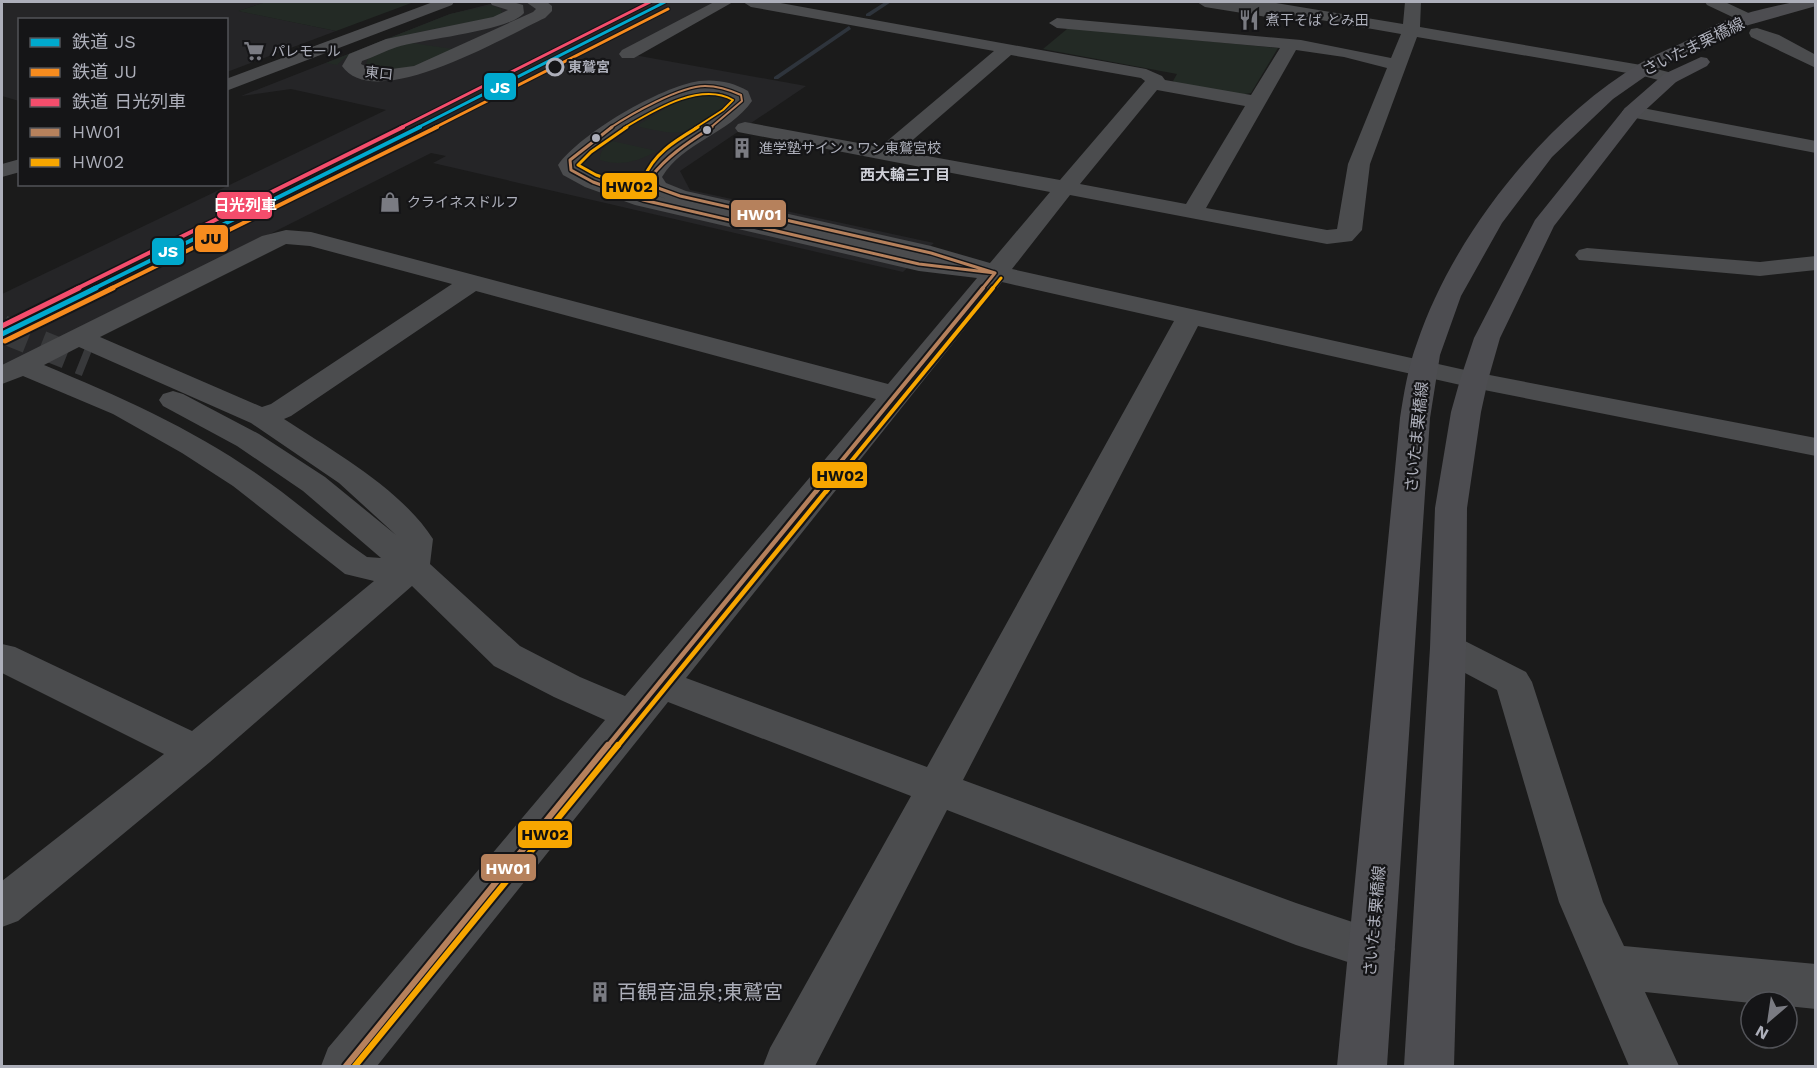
<svg xmlns="http://www.w3.org/2000/svg" width="1817" height="1068" font-family="'Work Sans','Noto Sans JP',sans-serif">
  <style>
    .built { fill: #252527 }
    .green { fill: #232a25 }
    .lines { fill: none; stroke-linecap: round; stroke-linejoin: round }
    .stream { fill: #2e343c; fill-rule: evenodd }
    .minor-tunnel { stroke: #38393b; stroke-width: 28; stroke-dasharray: 28 14; stroke-linecap: butt }
    .minor { fill: #4b4c4e; fill-rule: evenodd }
    .major { fill: #4d4d51; fill-rule: evenodd }
    .bus-1-far4-casing { stroke: #151517; stroke-width: 4.5 }
    .bus-1-far3-casing { stroke: #151517; stroke-width: 6 }
    .bus-1-far2-casing { stroke: #151517; stroke-width: 8 }
    .bus-1-far1-casing { stroke: #151517; stroke-width: 9 }
    .bus-1-casing { stroke: #151517; stroke-width: 10 }
    .bus-2-far4-casing { stroke: #151517; stroke-width: 4.5 }
    .bus-2-far3-casing { stroke: #151517; stroke-width: 6 }
    .bus-2-far2-casing { stroke: #151517; stroke-width: 8 }
    .bus-2-far1-casing { stroke: #151517; stroke-width: 9 }
    .bus-2-casing { stroke: #151517; stroke-width: 10 }
    .bus-1-far4 { stroke: #b6815c; stroke-width: 2 }
    .bus-1-far3 { stroke: #b6815c; stroke-width: 3 }
    .bus-1-far2 { stroke: #b6815c; stroke-width: 4 }
    .bus-1-far1 { stroke: #b6815c; stroke-width: 4.5 }
    .bus-1 { stroke: #b6815c; stroke-width: 6 }
    .bus-2-far4 { stroke: #f7a600; stroke-width: 2 }
    .bus-2-far3 { stroke: #f7a600; stroke-width: 3 }
    .bus-2-far2 { stroke: #f7a600; stroke-width: 4 }
    .bus-2-far1 { stroke: #f7a600; stroke-width: 4.5 }
    .bus-2 { stroke: #f7a600; stroke-width: 6 }
    .rail-1-far2-casing { stroke: #151517; stroke-width: 5 }
    .rail-1-far1-casing { stroke: #151517; stroke-width: 7 }
    .rail-1-casing { stroke: #151517; stroke-width: 9 }
    .rail-2-far2-casing { stroke: #151517; stroke-width: 5 }
    .rail-2-far1-casing { stroke: #151517; stroke-width: 7 }
    .rail-2-casing { stroke: #151517; stroke-width: 9 }
    .rail-3-far2-casing { stroke: #151517; stroke-width: 5 }
    .rail-3-far1-casing { stroke: #151517; stroke-width: 7 }
    .rail-3-casing { stroke: #151517; stroke-width: 9 }
    .rail-1-far2 { stroke: #00a9ce; stroke-width: 3 }
    .rail-1-far1 { stroke: #00a9ce; stroke-width: 4 }
    .rail-1 { stroke: #00a9ce; stroke-width: 5 }
    .rail-2-far2 { stroke: #f68b1e; stroke-width: 3 }
    .rail-2-far1 { stroke: #f68b1e; stroke-width: 4 }
    .rail-2 { stroke: #f68b1e; stroke-width: 5 }
    .rail-3-far2 { stroke: #f44d6c; stroke-width: 3 }
    .rail-3-far1 { stroke: #f44d6c; stroke-width: 4 }
    .rail-3 { stroke: #f44d6c; stroke-width: 5 }
    .stop-dot { fill: #151517; stroke: #adafba; stroke-width: 3 }
    .bus-dot { fill: #adafba; stroke: #151517; stroke-width: 2 }
    .labels { text-anchor: middle; stroke-width: 4.5; stroke-linejoin: round; paint-order: stroke }
    .far-poi-label { font-size: 14px; fill: #adafba; stroke: #151517; text-anchor: start }
    .far-stop-label { font-size: 14px; font-weight: bold; fill: #adafba; stroke: #151517; text-anchor: start }
    .far-street-label { font-size: 14px; fill: #adafba; stroke: #151517 }
    .far-neighbourhood-label { font-size: 15px; font-weight: bold; fill: #cecfd7; stroke: #151517 }
    .street-label { font-size: 16px; fill: #adafba; stroke: #151517 }
    .near-poi-label { font-size: 20px; fill: #adafba; stroke: #151517; text-anchor: start }
    .line-badge { stroke: #151517; stroke-width: 2 }
    .badge-label { font-size: 16px; text-anchor: middle; font-weight: bold; fill: #fff }
    .pale-badge-label { font-size: 16px; text-anchor: middle; font-weight: bold; fill: #111 }
  </style>
  <rect width="100%" height="100%" fill="#1b1b1b"/>
  <path class="built" d="M11 2H266L239 11 336 31 227 72 226 20H20L19 101 2 96V4Z
    M498 2H714L623 53 806 86 680 171 690 190 934 243 903 272 433 163 446 156 431 153 2 369V294L386 110 291 89 241 96 450 14Z"/>
  <path class="green" d="M266 2H414L336 31 238 11Z
    M491 5 501 9 502 13 494 18C456 26 363 37 337 65L326 63 450 14Z
    M1071 28 1278 48 1251 93 1240 95 1178 85 1173 81 1177 74 1043 49 1067 29Z
    M412 43 453 49C428 61 393 81 366 64L368 59 396 46Z
    M705 93 720 96 725 103 723 108C686 135 685 137 640 127L638 125 683 98Z
    M612 141 657 151C639 161 620 167 600 160 599 151 606 146 612 141Z"/>
  <g class="lines">
    <path class="stream" d="M885 2H891L870 16H866V14Z
      M849 26 851 29 778 79H774V77Z"/>
    <path class="minor-tunnel" d="M2 329 87 363"/>
    <path class="minor" d="M433 2H454L452 5 226 91V79Z
      M490 2H513L523 5 524 13C510 31 423 39 397 47 385 51 374 57 362 61L361 64 371 69 384 70 414 66 533 12 536 9 526 2H547L552 6V11L545 18C506 36 375 114 342 66L349 54 386 39 493 17 508 10 492 5Z
      M714 2H733L634 58H622L619 54 622 50Z
      M743 2H775L1146 69 1162 76 1165 80 1251 95 1280 48 1057 28 1049 23 1057 18 1301 40 1391 58 1401 34 1275 12 1267 17 1205 7 1197 2H1270L1403 24 1405 2H1421L1420 27 1641 65 1676 74 1679 78 1676 82 1670 83 1639 75 1417 37 1370 164 1362 230 1352 241 1327 244 1070 195 1012 269 1474 372 1816 438V456L1474 388 1198 326 963 780 1296 903 1388 934 1395 949 1388 964 1372 970 1296 945 947 810 815 1066H763L770 1048 911 796 668 702 377 1066H321L328 1048 605 720 554 697 494 666 412 586 210 762 18 921 2 927V881L164 754 2 673V644L15 647 192 731 374 581 345 574 233 486 182 453 113 414 23 376 2 384V365L262 236 286 230 311 232 888 384 977 278 919 271 635 205 585 187 563 175 558 165C581 133 660 87 699 81 716 79 733 82 748 91L752 101C729 134 683 142 662 177L666 183 686 191 931 246 990 263 1050 192 738 132 735 128 738 124 745 122 880 147 994 51 751 7ZM1296 50 1344 57 1387 68 1348 164 1337 229 1327 230 1206 208ZM1011 55 1141 78 1145 81 1060 180 900 151ZM1157 90 1245 106 1186 204 1080 184ZM718 92 732 97 730 104 659 153 640 177 650 193 667 199 601 177 580 166C587 147 672 100 694 94 702 92 710 92 718 92ZM286 244 310 246 452 284 271 404 262 407 100 337ZM1002 282 1174 321 927 767 686 678ZM476 291 876 399 625 696 580 677 520 646 430 564 433 539C401 489 333 451 284 419L291 416ZM79 347 251 423 339 483 396 535 325 477 259 434 183 394 173 391 163 394 159 400 163 406 237 446 303 491 381 558 367 557C329 531 295 500 257 474 191 428 118 396 44 365Z
      M1705 2H1725L1755 16 1757 19 1755 22H1743L1707 5Z
      M1757 28 1779 35 1816 55V68L1751 37 1749 33 1751 29Z
      M1632 106 1816 141V153L1625 116 1622 112 1625 108Z
      M20 159V172L2 177V164Z
      M1587 248 1760 262 1816 256V270L1760 276 1579 260 1575 255 1579 250Z
      M1448 635 1461 639 1526 672 1532 682 1603 902 1624 946 1816 964V1009L1787 1006V1002L1751 1003 1645 992 1679 1066H1629L1559 902 1497 690 1435 657 1430 648 1435 639Z"/>
    <path class="major" d="M1794 2H1816V6L1738 28 1653 71 1613 99 1552 157 1502 223 1461 296 1440 355 1430 418 1387 1066H1337L1400 418C1404 393 1408 367 1417 343 1453 236 1543 122 1639 64 1652 56 1666 50 1680 44 1695 37 1709 27 1724 21 1747 12 1771 7 1794 2Z
      M1701 57 1707 58 1710 62 1707 66 1676 82 1639 116 1554 226 1500 338 1488 380 1481 412 1467 508 1466 648 1454 1066H1404L1430 648 1435 508 1451 412 1460 380 1474 338 1535 220 1625 108 1664 74Z"/>
    <g class="bus-1-far4-casing">
      <path id="bus-1-far4" d="M610 128C631 114 680 86 705 86 718 86 730 90 741 95L742 101 710 128"/>
    </g>
    <g class="bus-1-far3-casing">
      <path id="bus-1-far3" d="M612 127 570 160 571 170 593 182 643 200 919 264 995 273 931 253 680 196 658 188 651 177C668 155 689 142 712 127
        M982 289 995 273"/>
    </g>
    <g class="bus-1-far2-casing">
      <path id="bus-1-far2" d="M816 492 983 288"/>
    </g>
    <g class="bus-1-far1-casing">
      <path id="bus-1-far1" d="M607 747 817 490"/>
    </g>
    <g class="bus-1-casing">
      <path id="bus-1" d="M346 1066 608 745"/>
    </g>
    <g class="bus-2-far4-casing">
      <path id="bus-2-far4" d="M624 128C653 111 700 81 733 100L723 110 695 128"/>
    </g>
    <g class="bus-2-far3-casing">
      <path id="bus-2-far3" d="M627 127 591 152 578 165 596 175 656 195 652 193 644 178C654 153 675 141 698 127
        M992 289 1001 278"/>
    </g>
    <g class="bus-2-far2-casing">
      <path id="bus-2-far2" d="M826 492 993 288"/>
    </g>
    <g class="bus-2-far1-casing">
      <path id="bus-2-far1" d="M617 747 827 490"/>
    </g>
    <g class="bus-2-casing">
      <path id="bus-2" d="M355 1066 618 745"/>
    </g>
    <use href="#bus-1-far4" class="bus-1-far4"/>
    <use href="#bus-1-far3" class="bus-1-far3"/>
    <use href="#bus-1-far2" class="bus-1-far2"/>
    <use href="#bus-1-far1" class="bus-1-far1"/>
    <use href="#bus-1" class="bus-1"/>
    <use href="#bus-2-far4" class="bus-2-far4"/>
    <use href="#bus-2-far3" class="bus-2-far3"/>
    <use href="#bus-2-far2" class="bus-2-far2"/>
    <use href="#bus-2-far1" class="bus-2-far1"/>
    <use href="#bus-2" class="bus-2"/>
    <g class="rail-1-far2-casing">
      <path id="rail-1-far2" d="M417 128 665 2"/>
    </g>
    <g class="rail-1-far1-casing">
      <path id="rail-1-far1" d="M93 289 420 127"/>
    </g>
    <g class="rail-1-casing">
      <path id="rail-1" d="M2 334 96 288"/>
    </g>
    <g class="rail-2-far2-casing">
      <path id="rail-2-far2" d="M434 128 668 9"/>
    </g>
    <g class="rail-2-far1-casing">
      <path id="rail-2-far1" d="M110 289 437 127"/>
    </g>
    <g class="rail-2-casing">
      <path id="rail-2" d="M5 341 113 288"/>
    </g>
    <g class="rail-3-far2-casing">
      <path id="rail-3-far2" d="M400 128 650 2"/>
    </g>
    <g class="rail-3-far1-casing">
      <path id="rail-3-far1" d="M76 289 403 127"/>
    </g>
    <g class="rail-3-casing">
      <path id="rail-3" d="M2 326 79 288"/>
    </g>
    <use href="#rail-1-far2" class="rail-1-far2"/>
    <use href="#rail-1-far1" class="rail-1-far1"/>
    <use href="#rail-1" class="rail-1"/>
    <use href="#rail-2-far2" class="rail-2-far2"/>
    <use href="#rail-2-far1" class="rail-2-far1"/>
    <use href="#rail-2" class="rail-2"/>
    <use href="#rail-3-far2" class="rail-3-far2"/>
    <use href="#rail-3-far1" class="rail-3-far1"/>
    <use href="#rail-3" class="rail-3"/>
  </g>
  <defs>
    <g id="restaurant-bare" transform="scale(1.62)"><path d="M-5-6h1v4h1v-4h1v4h1v-4h1v5L-1.5 .5V6h-2V.5L-5-1ZM5-6V6H3V1.5H1.5Q1.5-4 5-6Z" fill="#7a7b82" stroke="#151517" stroke-width="2.5" paint-order="stroke"/></g>
    <g id="supermarket-bare" transform="scale(1.62)"><path d="M-6-5.5h2.5l.6 2H6L4.5 2H-2.5L-4.4-4H-6ZM-1.5 3.2a1.3 1.3 0 1 0 .1 0ZM3 3.2a1.3 1.3 0 1 0 .1 0Z" fill="#7a7b82" stroke="#151517" stroke-width="2.5" paint-order="stroke"/></g>
    <g id="building-bare" transform="scale(1.62)"><path d="M-4-6H4V6H1V3H-1V6H-4ZM-2.5-4.3h1.7v1.8h-1.7ZM.8-4.3h1.7v1.8H.8ZM-2.5-1h1.7V.8h-1.7ZM.8-1h1.7V.8H.8Z" fill="#7a7b82" stroke="#151517" stroke-width="2.5" paint-order="stroke"/></g>
    <g id="shop-bare" transform="scale(1.62)"><path d="M-5-2.5h2.3a2.7 3.5 0 0 1 5.4 0H5L5.5 6h-11ZM-1.5-2.5h3a1.5 2.3 0 0 0-3 0Z" fill="#7a7b82" stroke="#151517" stroke-width="2.5" paint-order="stroke"/></g>
  </defs>
  <g fill-rule="evenodd">
    <use href="#restaurant-bare" x="1249" y="20"/>
    <use href="#supermarket-bare" x="254" y="51"/>
    <use href="#building-bare" x="742" y="148"/>
    <use href="#shop-bare" x="390" y="202"/>
    <use href="#building-bare" x="600" y="992"/>
  </g>
  <circle class="stop-dot" cx="555" cy="67" r="8"/>
  <g class="bus-dot">
    <circle cx="707" cy="130" r="5"/>
    <circle cx="596" cy="138" r="5"/>
  </g>
  <g class="labels">
    <g class="far-poi-label">
      <text x="1266" y="25">煮干そば とみ田</text>
      <text x="271" y="56">パレモール</text>
      <text x="759" y="153">進学塾サイン・ワン東鷲宮校</text>
      <text x="407" y="207">クライネスドルフ</text>
    </g>
    <g class="far-stop-label">
      <text x="568" y="72">東鷲宮</text>
    </g>
    <g class="far-street-label">
      <text transform="translate(379 73) rotate(6)" y="5">東口</text>
    </g>
    <g class="far-neighbourhood-label">
      <text x="905" y="180">西大輪三丁目</text>
    </g>
    <g class="street-label">
      <text transform="translate(1693 46) rotate(-26)" y="6">さいたま栗橋線</text>
      <text transform="translate(1416 437) rotate(-84)" y="6">さいたま栗橋線</text>
      <text transform="translate(1374 921) rotate(-85)" y="6">さいたま栗橋線</text>
    </g>
    <g class="near-poi-label">
      <text x="617" y="999">百観音温泉;東鷲宮</text>
    </g>
  </g>
  <g class="line-badge">
    <rect x="483" y="72" width="34" height="29" rx="6" fill="#00a9ce"/>
    <rect x="601" y="172" width="57" height="28" rx="6" fill="#f7a600"/>
    <rect x="216" y="191" width="57" height="29" rx="6" fill="#f44d6c"/>
    <rect x="730" y="199" width="57" height="29" rx="6" fill="#b6815c"/>
    <rect x="194" y="224" width="35" height="29" rx="6" fill="#f68b1e"/>
    <rect x="151" y="237" width="34" height="29" rx="6" fill="#00a9ce"/>
    <rect x="811" y="461" width="57" height="28" rx="6" fill="#f7a600"/>
    <rect x="517" y="820" width="56" height="29" rx="6" fill="#f7a600"/>
    <rect x="480" y="853" width="57" height="29" rx="6" fill="#b6815c"/>
  </g>
  <g class="badge-label">
    <text x="500" y="93">JS</text>
    <text x="245" y="211">日光列車</text>
    <text x="759" y="220">HW01</text>
    <text x="168" y="257">JS</text>
    <text x="508" y="874">HW01</text>
  </g>
  <g class="pale-badge-label">
    <text x="629" y="192">HW02</text>
    <text x="211" y="244">JU</text>
    <text x="840" y="481">HW02</text>
    <text x="545" y="840">HW02</text>
  </g>
  <rect width="1817" height="1068" fill="none" stroke="#adafba" stroke-width="6"/>
  <rect x="18" y="18" width="210" height="168" fill="#151517" stroke="#525358" stroke-width="1.5"/>
  <rect x="30" y="38" width="30" height="9" fill="#00a9ce" stroke="#525358" stroke-width="1.5"/>
  <text x="72" y="48" font-size="18" fill="#adafba">鉄道 JS</text>
  <rect x="30" y="68" width="30" height="9" fill="#f68b1e" stroke="#525358" stroke-width="1.5"/>
  <text x="72" y="78" font-size="18" fill="#adafba">鉄道 JU</text>
  <rect x="30" y="98" width="30" height="9" fill="#f44d6c" stroke="#525358" stroke-width="1.5"/>
  <text x="72" y="108" font-size="18" fill="#adafba">鉄道 日光列車</text>
  <rect x="30" y="128" width="30" height="9" fill="#b6815c" stroke="#525358" stroke-width="1.5"/>
  <text x="72" y="138" font-size="18" fill="#adafba">HW01</text>
  <rect x="30" y="158" width="30" height="9" fill="#f7a600" stroke="#525358" stroke-width="1.5"/>
  <text x="72" y="168" font-size="18" fill="#adafba">HW02</text>
  <g transform="translate(1769 1020) rotate(209)"><circle r="28" fill="#151517" stroke="#525358" stroke-width="1.5"/>
  <path d="M0-4.5L10 22L0 15L-10 22Z" fill="#7a7b82"/>
  <text y="-9" font-size="16" font-weight="bold" text-anchor="middle" fill="#adafba">N</text>
  </g>
</svg>
